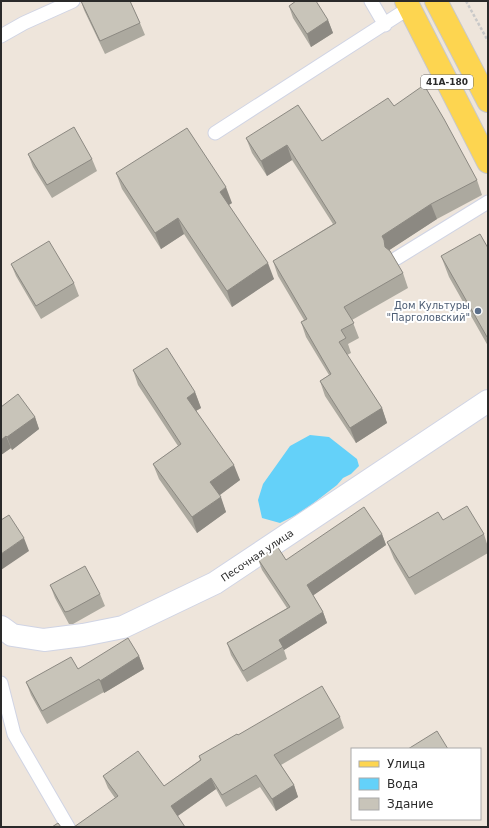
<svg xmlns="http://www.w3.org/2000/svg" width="489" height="828" font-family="'DejaVu Sans',sans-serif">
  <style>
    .water { fill: #64d1f9 }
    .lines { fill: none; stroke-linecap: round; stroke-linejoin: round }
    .lane-casing { stroke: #d0d4e4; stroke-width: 15 }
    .street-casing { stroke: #d0d4e4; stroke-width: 24 }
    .primary-casing { stroke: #c8c8c8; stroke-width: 24 }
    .path { stroke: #c8c8c8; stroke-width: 2.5; stroke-dasharray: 3 2; stroke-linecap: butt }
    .lane { stroke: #fff; stroke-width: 13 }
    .street { stroke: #fff; stroke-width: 22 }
    .primary { stroke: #fdd550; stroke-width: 22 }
    .wall { fill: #aca99f }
    .shaded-wall { fill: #8c8982 }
    .building { fill: #c8c4b9; stroke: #8c8982 }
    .service-dot { fill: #5c6f8a; stroke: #fff; stroke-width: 1.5 }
    .labels { text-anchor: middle; stroke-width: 4; stroke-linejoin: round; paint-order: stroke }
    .shield { fill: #fff; stroke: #6a6a6a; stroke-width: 1 }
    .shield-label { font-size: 9px; font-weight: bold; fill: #2a2a2a }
    .service-label { font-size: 10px; fill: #4e5e75; stroke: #fff; text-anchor: end }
    .street-label { font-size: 10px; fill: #2a2a2a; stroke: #fff }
  </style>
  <rect width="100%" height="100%" fill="#eee5db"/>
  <path class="water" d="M310 435 329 437 357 459 359 466 351 474 343 478 337 485 311 505 296 515 280 523 262 518 258 500 263 484 290 446Z"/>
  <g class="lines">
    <g class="lane-casing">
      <path id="lane" d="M371 1 385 25
        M1 36 24 23 73 1
        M215 133 409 8
        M397 258 488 202
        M1 683 14 734 68 827"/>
    </g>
    <g class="street-casing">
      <path id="street" d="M1 627 12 635 44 640 83 635 123 627 215 583 488 401"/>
    </g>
    <g class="primary-casing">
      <path id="primary" d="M406 1 488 162
        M436 1 488 101"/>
    </g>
    <path class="path" d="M466 1 488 41"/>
    <use href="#lane" class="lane"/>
    <use href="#street" class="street"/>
    <use href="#primary" class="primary"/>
  </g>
  <path class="wall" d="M81 1H130L140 23 145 35 105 54 84 10Z
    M289 6 328 20 333 33 311 47 293 18Z
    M394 106 477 180 482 195 437 219 389 250 403 273 408 288 352 320 359 338 348 344 351 353 347 355 382 408 387 423 356 443 325 396 320 381 329 375 306 337 301 322 304 320 278 276 273 261 333 224 292 160 267 176 252 153 246 138 322 141Z
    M28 154 92 159 97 171 52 198 33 167Z
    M116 173 232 203 229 205 274 279 232 307 184 234 161 249 122 189Z
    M488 248V346L449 277 441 256Z
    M11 264 74 283 79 296 41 319 16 276Z
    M133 370 195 392 201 408 196 411 240 480 219 495 226 512 197 533 159 479 153 464 178 446 138 385Z
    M1 407 35 417 39 429 12 450 11 448 1 455Z
    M443 520 484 534 488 547V553L415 595 394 559 387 542Z
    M382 534 386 545 313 595 323 612 327 623 284 650 287 659 247 682 231 655 227 643 287 608 262 570 258 559 286 560Z
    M50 585 100 594 105 606 73 624H69L55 598Z
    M139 656 144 669 104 693V692L47 724 31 695 26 682 78 669Z
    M340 717 344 728 281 765 294 785 298 797 276 811 260 787 226 807 216 789 178 816 115 798 108 788 103 776 164 786 200 760 199 756 238 735Z"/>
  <path class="shaded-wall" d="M328 20 333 33 311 47 307 34Z
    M287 145 292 160 267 176 261 161Z
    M226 187 232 203 225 207 220 192Z
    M431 204 437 219 388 251 385 247 382 236Z
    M178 218 184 234 161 249 155 233Z
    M268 263 274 279 232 307 227 291Z
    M195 392 201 408 192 413 187 398Z
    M382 408 387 423 356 443 350 428Z
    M35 417 39 429 12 450 7 437Z
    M6 436 11 448 1 455V440Z
    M234 465 240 480 216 498 210 482Z
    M221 497 226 512 197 533 192 517Z
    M382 534 386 545 311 597 307 585Z
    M24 538 29 551 1 570V554Z
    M323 612 327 623 284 650 279 640Z
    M139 656 144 669 104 693 100 681Z
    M211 778 216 789 176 817 171 806Z
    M294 785 298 797 276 811 272 799Z"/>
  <path class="building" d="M81 1H130L140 23 100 41Z
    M296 1H316L328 20 307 34 289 6Z
    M424 85 444 119 477 180 431 204 382 236 384 240 385 247 390 251 403 273 344 307 354 323 341 330 346 338 339 342 382 408 350 428 320 381 331 374 301 322 307 319 273 261 336 223 287 145 261 161 246 138 298 105 322 141 388 98 394 106Z
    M74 127 92 159 47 185 28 154Z
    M187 128 226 187 220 192 268 263 227 291 178 218 155 233 116 173Z
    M480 234 488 248V337H487L441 256Z
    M49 241 74 283 36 306 11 264Z
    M167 348 195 392 187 398 234 465 210 482 221 497 192 517 153 464 181 444 133 370Z
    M18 394 35 417 7 437 6 436 1 440V407Z
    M467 506 484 534 409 578 387 542 438 512 443 520Z
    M364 507 382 534 307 585 323 612 279 640 283 647 243 671 227 643 290 607 258 559 277 546 286 560Z
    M9 515 24 538 1 554V520Z
    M85 566 100 594 69 611 65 612 50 585Z
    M128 638 139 656 100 681 99 679 42 711 26 682 71 657 78 669Z
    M322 686 340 717 274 755 294 785 272 799 256 775 222 795 211 778 171 806 185 827H74L118 796 103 776 138 751 164 786 201 760 199 756 237 734 238 735Z
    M437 731 448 749H408Z
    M58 823 61 827H52Z"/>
  <circle class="service-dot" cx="478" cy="311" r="4"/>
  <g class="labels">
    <rect class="shield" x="421" y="75" width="52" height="14" rx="3"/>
    <g class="shield-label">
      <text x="447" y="85">41А-180</text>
    </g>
    <g class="service-label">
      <text x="470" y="309">Дом Культуры<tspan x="470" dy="12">"Парголовский"</tspan></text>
    </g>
    <g class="street-label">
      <text transform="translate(257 555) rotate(-34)" y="4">Песочная улица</text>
    </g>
  </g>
  <rect width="489" height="828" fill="none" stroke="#2a2a2a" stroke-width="4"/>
  <rect x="351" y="748" width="130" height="72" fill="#ffffff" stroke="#aaaaaa"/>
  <rect x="359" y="761" width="20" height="6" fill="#fdd550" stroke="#aaaaaa"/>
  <text x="387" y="768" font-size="12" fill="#2a2a2a">Улица</text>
  <rect x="359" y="778" width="20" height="12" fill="#64d1f9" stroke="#aaaaaa"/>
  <text x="387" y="788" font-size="12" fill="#2a2a2a">Вода</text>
  <rect x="359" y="798" width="20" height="12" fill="#c8c4b9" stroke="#aaaaaa"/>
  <text x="387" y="808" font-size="12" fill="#2a2a2a">Здание</text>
</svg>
